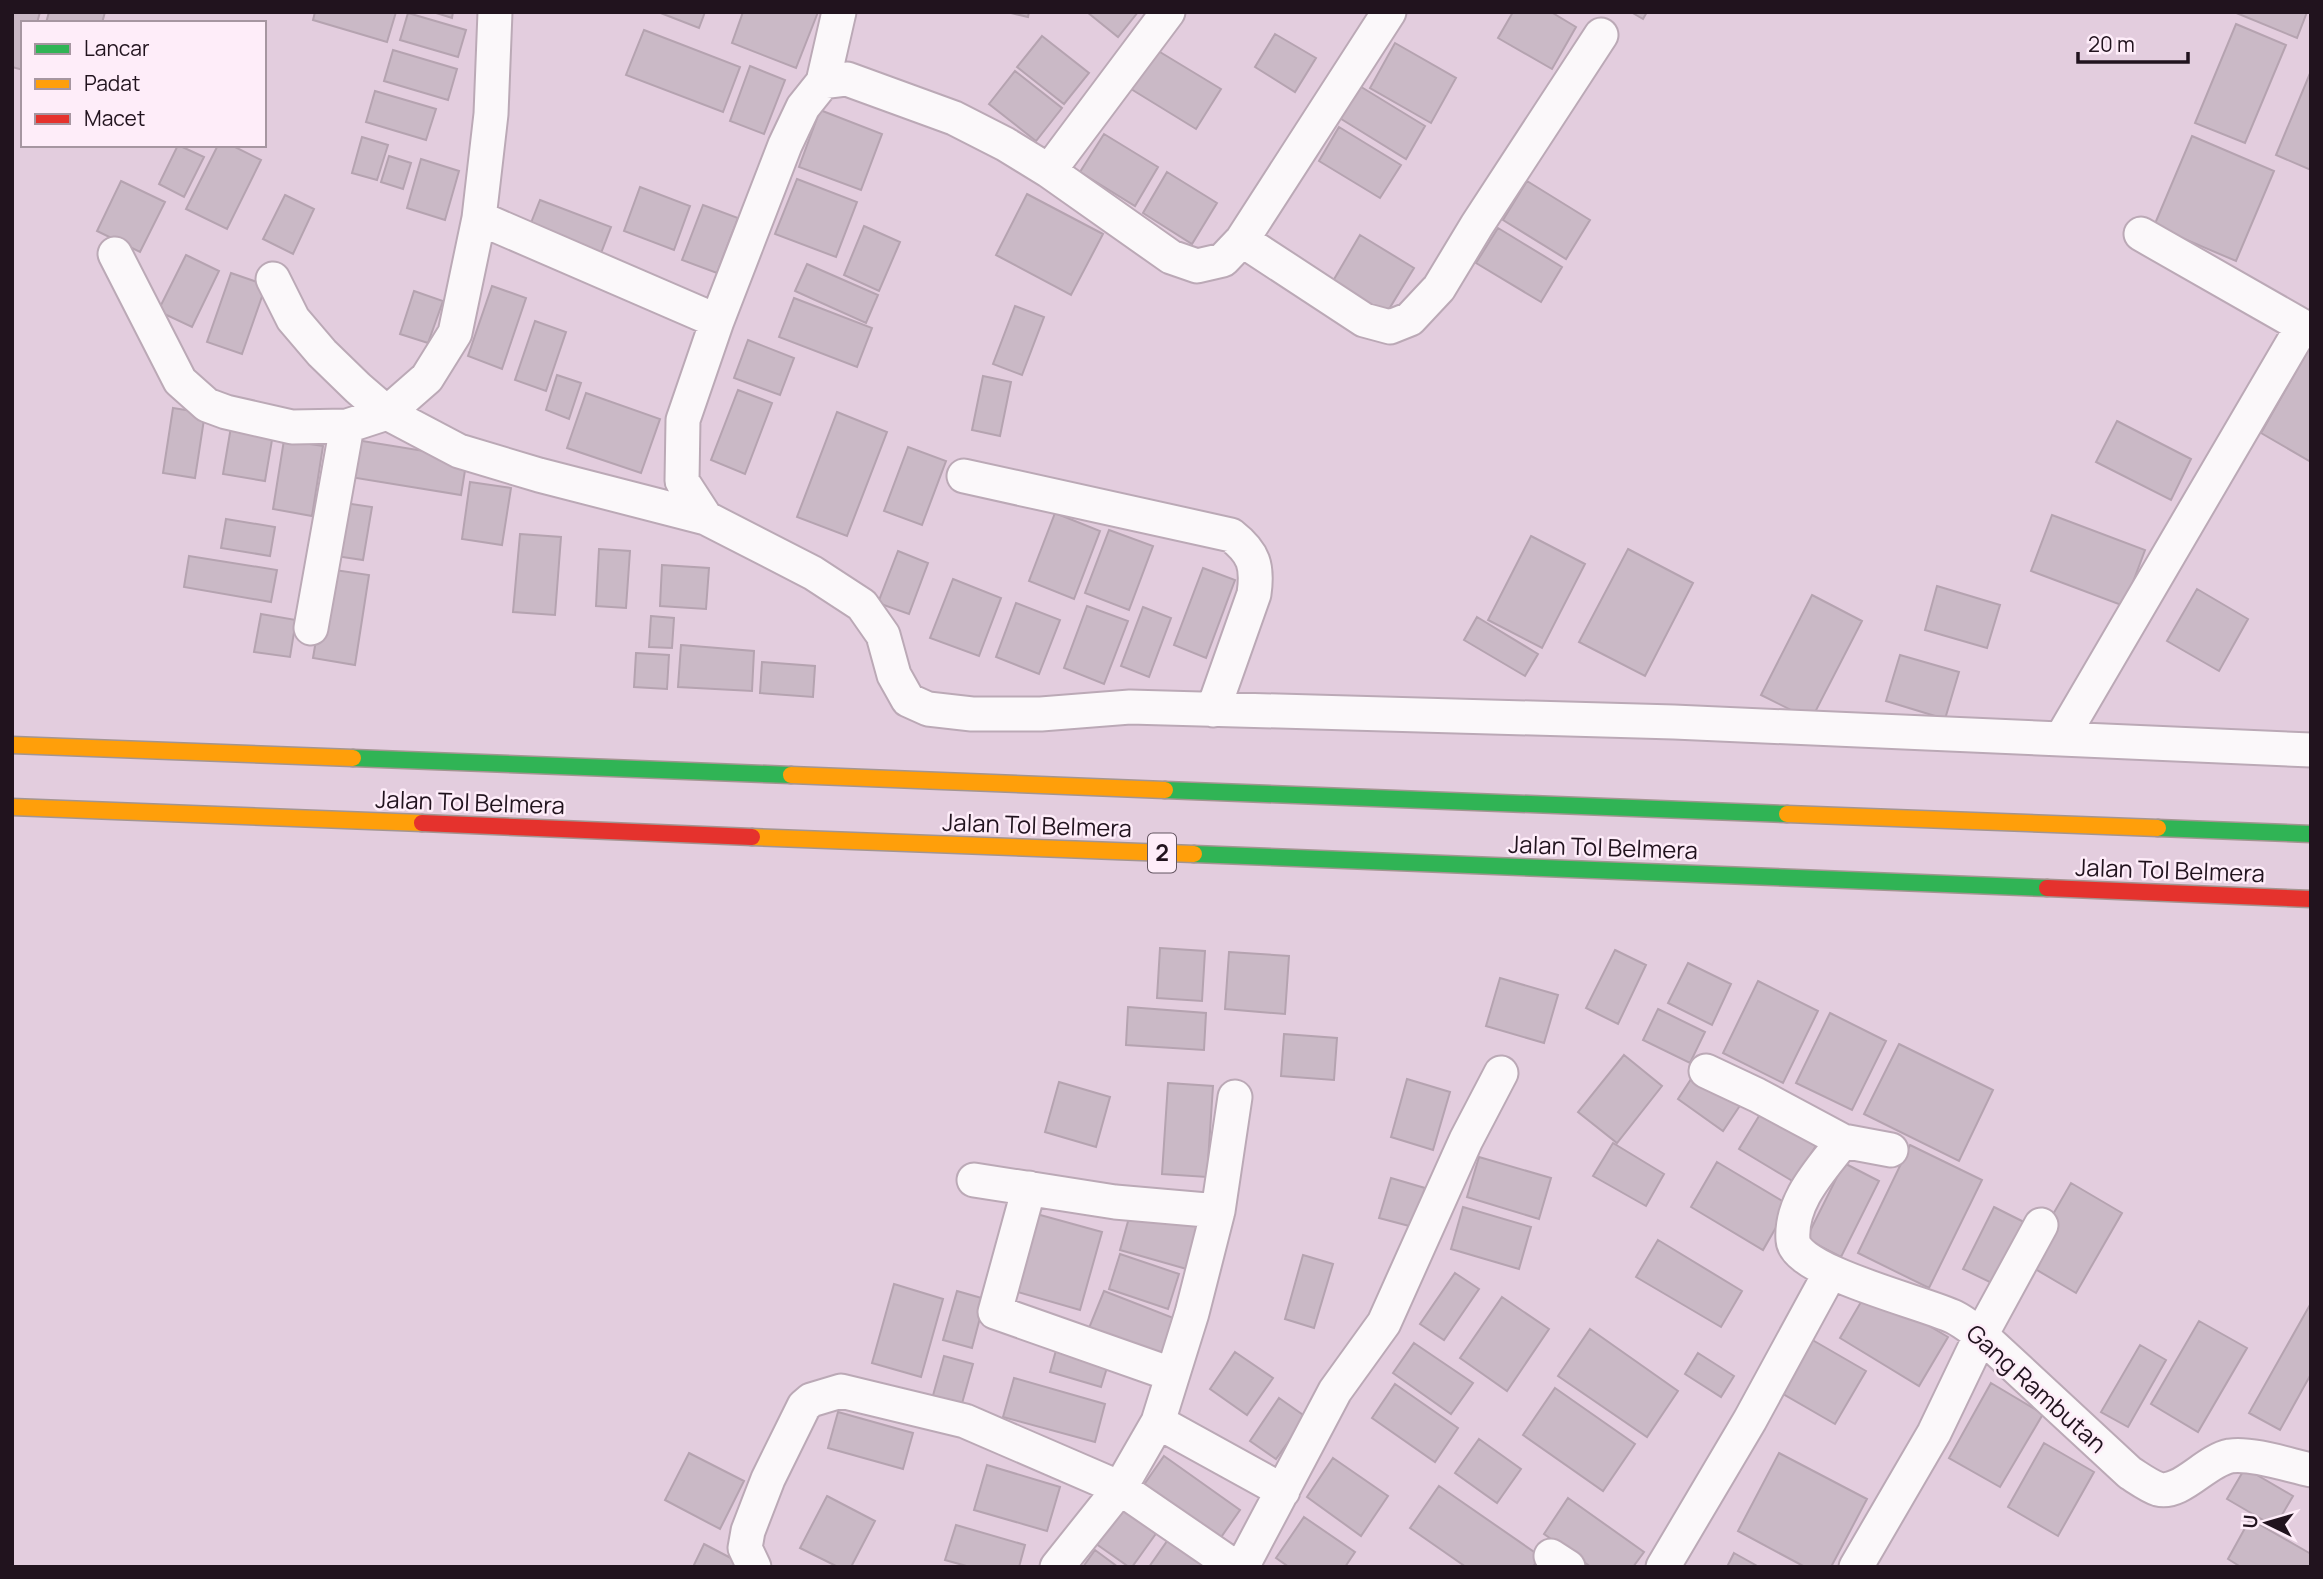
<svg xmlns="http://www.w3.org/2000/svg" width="2323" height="1579" font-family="Manrope,sans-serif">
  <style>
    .building { fill: #cab9c6; stroke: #b5a3b0; stroke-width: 2 }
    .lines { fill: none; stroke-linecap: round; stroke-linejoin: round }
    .street-casing { stroke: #bba9b6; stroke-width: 37 }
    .fast-casing { stroke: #a39591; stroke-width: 19 }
    .slow-casing { stroke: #a39591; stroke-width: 19 }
    .jam-casing { stroke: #a39591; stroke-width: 19 }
    .street { stroke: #fbf8fa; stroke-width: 33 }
    .fast { stroke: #30b455; stroke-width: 16 }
    .slow { stroke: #ff9f0a; stroke-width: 16 }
    .jam { stroke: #e5322d; stroke-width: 16 }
    .labels { text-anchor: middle; stroke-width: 5; stroke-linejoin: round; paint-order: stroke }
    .shield { fill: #feedf9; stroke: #635460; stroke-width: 2 }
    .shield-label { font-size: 23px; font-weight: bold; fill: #21131e }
    .street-label { font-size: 24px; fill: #21131e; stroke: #feedf9 }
  </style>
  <rect width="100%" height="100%" fill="#e3cdde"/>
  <path class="building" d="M12 12H40L37 23H23V70L12 67Z
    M49 12H105L102 23H46Z
    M315 12H396L387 42 313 20Z
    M433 12H453L452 18Z
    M658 12H705L699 28Z
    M743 12H818L796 68 732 43Z
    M1007 12H1029L1028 17Z
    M1087 12H1138L1118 37Z
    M1513 12H1551L1576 27 1552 69 1498 38Z
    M1631 12H1647L1643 19Z
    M2234 12H2307L2297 38Z
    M408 13 466 30 458 57 400 40Z
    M2236 24 2286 45 2245 143 2195 123Z
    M644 30 740 67 723 112 626 75Z
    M1275 34 1316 58 1295 92 1255 67Z
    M1042 36 1089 73 1064 104 1017 67Z
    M1395 43 1456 78 1431 123 1370 88Z
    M1155 49 1221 89 1196 129 1131 89Z
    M393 50 457 69 448 100 384 81Z
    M750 66 785 80 764 134 730 121Z
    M1015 71 1062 108 1036 141 989 104Z
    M2311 71V170L2276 155Z
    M1358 85 1425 126 1406 159 1338 117Z
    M375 91 436 109 426 140 366 122Z
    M820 110 882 134 861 190 799 167Z
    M1339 127 1401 165 1380 198 1319 161Z
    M1104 134 1158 167 1135 206 1080 172Z
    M2192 136 2274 171 2236 261 2154 226Z
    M362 137 388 145 377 180 352 173Z
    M178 145 204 157 184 197 159 184Z
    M218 145H231L261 160 227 229 186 209Z
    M389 156 411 163 403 189 381 182Z
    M421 159 459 171 445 220 407 208Z
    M1167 172 1217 203 1192 244 1143 213Z
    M797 179 857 202 836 257 775 234Z
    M121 181 165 202 140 252 97 231Z
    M1527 181 1590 220 1566 259 1503 220Z
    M640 187 690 206 674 250 624 231Z
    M1027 194 1103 234 1071 295 996 255Z
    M285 195 314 209 293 254 263 239Z
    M540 200 611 227 598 261 527 233Z
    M703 205 738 218 717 273 682 260Z
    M864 226 900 242 879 291 844 275Z
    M1498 228 1562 267 1541 302 1476 263Z
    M1360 235 1414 268 1386 314 1333 281Z
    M186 255 219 271 192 327 158 311Z
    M807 264 878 295 866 323 795 291Z
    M231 273 266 285 242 354 207 342Z
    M492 286 526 298 502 369 468 356Z
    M414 291 443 301 428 343 400 334Z
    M794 298 872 328 857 367 779 337Z
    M1015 306 1044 317 1022 375 993 364Z
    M535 321 566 332 546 391 515 380Z
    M748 340 794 358 780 395 734 378Z
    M2311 345V462L2261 433Z
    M557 375 581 383 569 419 546 410Z
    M983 376 1011 382 1000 436 972 430Z
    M738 390 772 403 745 474 711 460Z
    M586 393 660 419 641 473 567 448Z
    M173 408 205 413 195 478 163 473Z
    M837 412 887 432 847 536 797 517Z
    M2117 421 2191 459 2171 500 2096 462Z
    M231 427 273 434 265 481 223 474Z
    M350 439 467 458 461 495 344 476Z
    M284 440 323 446 312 516 273 509Z
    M908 447 946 461 922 525 884 511Z
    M470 482 511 488 502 545 462 539Z
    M338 502 372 507 363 560 329 555Z
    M1055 513 1100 531 1074 599 1029 581Z
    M2052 515 2145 550 2124 606 2031 571Z
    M226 519 275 527 270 556 221 548Z
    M1109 530 1153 546 1129 610 1085 593Z
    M520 534 561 537 555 615 513 612Z
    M1531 536 1585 564 1542 648 1488 620Z
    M599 549 630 551 626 608 596 606Z
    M1628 549 1693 583 1645 676 1579 642Z
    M898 551 928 563 909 614 878 603Z
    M189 556 277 570 271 602 184 587Z
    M662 565 709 568 706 609 660 606Z
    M1203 568 1235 580 1206 658 1174 645Z
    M328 569 369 575 355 665 313 658Z
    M953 579 1001 598 979 656 930 638Z
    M1937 586 2000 605 1987 648 1925 630Z
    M2197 589 2248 619 2219 671 2167 641Z
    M1812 595 1862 621 1811 720 1761 695Z
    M1016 603 1060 620 1039 674 996 657Z
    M1087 606 1128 621 1104 684 1064 668Z
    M1143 607 1171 618 1149 677 1121 666Z
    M261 614 296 620 290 657 254 652Z
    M651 616 674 618 672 648 649 647Z
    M1477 617 1538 654 1525 676 1464 640Z
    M681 645 754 651 752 691 678 687Z
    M636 653 669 655 667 689 634 687Z
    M1900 655 1959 672 1945 719 1886 701Z
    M762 662 815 666 813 697 760 693Z
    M1160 948 1205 951 1202 1001 1157 998Z
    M1615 950 1646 965 1618 1024 1586 1008Z
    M1229 952 1289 956 1285 1014 1225 1009Z
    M1688 963 1731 984 1712 1025 1668 1003Z
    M1500 978 1558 995 1544 1043 1486 1026Z
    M1758 981 1818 1011 1783 1083 1723 1053Z
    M1128 1007 1206 1013 1204 1050 1126 1045Z
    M1658 1009 1705 1032 1690 1063 1643 1040Z
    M1830 1013 1886 1041 1852 1110 1796 1083Z
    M1284 1034 1337 1038 1334 1080 1281 1076Z
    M1899 1044 1993 1090 1959 1161 1864 1114Z
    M1624 1055 1662 1086 1617 1143 1578 1112Z
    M1697 1070 1743 1101 1723 1131 1678 1099Z
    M1407 1079 1450 1092 1433 1150 1391 1137Z
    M1059 1082 1110 1097 1096 1147 1045 1132Z
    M1168 1083 1213 1086 1207 1177 1162 1174Z
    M1762 1111 1817 1144 1794 1182 1739 1149Z
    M1613 1143 1664 1174 1646 1206 1593 1176Z
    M1910 1145 1982 1180 1929 1288 1858 1253Z
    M1479 1157 1551 1178 1539 1219 1467 1197Z
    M1717 1162 1789 1205 1763 1250 1691 1207Z
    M1844 1163 1879 1181 1841 1257 1806 1239Z
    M1391 1178 1425 1188 1413 1227 1379 1218Z
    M2071 1183 2122 1213 2076 1293 2025 1263Z
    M1132 1207 1202 1227 1190 1270 1120 1250Z
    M1463 1207 1531 1227 1519 1269 1451 1249Z
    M1994 1207 2032 1226 2002 1288 1963 1269Z
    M1033 1213 1102 1232 1080 1310 1011 1290Z
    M1658 1240 1742 1291 1721 1327 1636 1277Z
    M1120 1254 1179 1274 1168 1309 1109 1289Z
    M1303 1255 1333 1264 1314 1328 1285 1319Z
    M1455 1273 1479 1289 1444 1340 1420 1324Z
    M894 1284 943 1299 921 1377 872 1363Z
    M1868 1290 1948 1337 1919 1386 1840 1338Z
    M957 1291 985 1299 972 1348 943 1340Z
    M1104 1291 1176 1319 1160 1361 1087 1333Z
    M1502 1297 1549 1329 1507 1391 1460 1358Z
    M2311 1303V1374L2280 1430 2249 1413Z
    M2199 1321 2247 1348 2198 1432 2151 1404Z
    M1590 1329 1678 1391 1647 1437 1558 1376Z
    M1809 1338 1866 1371 1835 1424 1778 1391Z
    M1058 1343 1110 1358 1101 1387 1050 1372Z
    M1414 1343 1473 1383 1451 1414 1393 1373Z
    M2140 1345 2166 1360 2128 1427 2101 1412Z
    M1235 1352 1273 1378 1247 1415 1210 1389Z
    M1698 1353 1734 1376 1721 1397 1685 1374Z
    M944 1356 973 1364 961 1407 932 1399Z
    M1014 1378 1105 1404 1095 1442 1003 1417Z
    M1991 1383 2043 1414 2000 1487 1949 1458Z
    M1395 1384 1458 1428 1435 1462 1372 1418Z
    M1555 1388 1635 1444 1603 1491 1523 1435Z
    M1279 1398 1306 1417 1276 1459 1250 1441Z
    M838 1412 913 1433 903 1469 828 1448Z
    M1479 1439 1521 1469 1497 1503 1455 1473Z
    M2044 1443 2094 1472 2058 1536 2008 1507Z
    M689 1453 744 1481 720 1529 665 1500Z
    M1779 1453 1867 1499 1831 1567H1805L1738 1531Z
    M1164 1456 1240 1510 1217 1543 1141 1489Z
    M1333 1458 1388 1496 1361 1536 1307 1497Z
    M987 1465 1060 1487 1047 1531 974 1510Z
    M2245 1468 2293 1496 2275 1527 2227 1499Z
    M1439 1486 1540 1556 1533 1567H1466L1410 1528Z
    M827 1496 875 1521 851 1567H838L800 1548Z
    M1568 1498 1644 1552 1633 1567H1591L1544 1534Z
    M1120 1500 1160 1528 1132 1567H1129L1092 1541Z
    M1304 1517 1355 1552 1345 1567H1289L1276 1558Z
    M2250 1519 2311 1554V1567H2241L2228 1559Z
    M956 1525 1025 1545 1019 1567H970L945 1560Z
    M1172 1534 1218 1567H1149Z
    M704 1544 748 1567H693Z
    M1095 1550 1118 1567H1083Z
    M1734 1553 1759 1567H1727Z"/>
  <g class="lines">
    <g class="street-casing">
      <path id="street" d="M839 12 823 82 803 107 785 145 717 321 683 420 682 481 706 518 813 573 862 605 883 635 894 675 908 700 928 709 972 714H1041L1130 707 1674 722 2311 750
        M823 82 847 79 954 118 1005 144 1049 171 1171 257 1197 266 1223 260 1242 240 1389 12
        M1049 171 1168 12
        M479 218 717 321
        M2141 234 2311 331
        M1242 240 1364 320 1390 327 1410 319 1439 288 1477 225 1601 35
        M115 254 180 381 207 405 226 412 292 427 347 426 387 413 427 378 455 333 479 218 491 114 495 12
        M273 279 293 319 322 353 358 388 387 413 459 451 539 475 706 518
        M964 476 1231 535C1254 553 1258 566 1254 594L1213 710
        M311 628 347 426
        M2061 739 2302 327
        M1706 1071 1757 1095 1843 1141 1891 1150
        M1843 1141C1821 1170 1790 1201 1793 1240 1795 1272 1926 1303 1954 1317 1964 1322 1972 1329 1981 1335L2130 1473C2138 1478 2149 1486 2158 1489 2181 1495 2205 1461 2230 1456 2253 1453 2288 1465 2311 1470
        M974 1180 1115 1202 1218 1211
        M1029 1188 995 1312 1171 1374
        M1158 1422 1283 1491
        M1551 1556 1568 1567
        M754 1567 745 1548 748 1531 768 1479 804 1406 811 1400 841 1391 965 1421 1120 1488 1235 1567
        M1057 1567 1120 1488 1158 1422 1192 1313 1218 1211 1235 1097
        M1242 1567 1335 1391 1384 1323 1466 1140 1501 1073
        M1663 1567 1750 1420 1830 1273
        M1856 1567 1934 1433 1981 1335 2041 1225"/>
    </g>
    <g class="fast-casing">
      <path id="fast" d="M353 758 791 775
        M1165 790 1787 814
        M2158 828 2311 834
        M1194 854 2047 888"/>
    </g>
    <g class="slow-casing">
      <path id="slow" d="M12 745 353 758
        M791 775 1165 790
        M12 807 422 823
        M1787 814 2158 828
        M752 837 1194 854"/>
    </g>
    <g class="jam-casing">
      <path id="jam" d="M422 823 752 837
        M2047 888 2311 899"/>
    </g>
    <use href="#street" class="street"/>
    <use href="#fast" class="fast"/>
    <use href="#slow" class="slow"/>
    <use href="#jam" class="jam"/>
  </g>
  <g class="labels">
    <rect class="shield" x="1148" y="833.5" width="28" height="39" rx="5"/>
    <g class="shield-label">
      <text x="1162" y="861">2</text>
    </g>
    <g class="street-label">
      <text transform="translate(470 803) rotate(2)" y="8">Jalan Tol Belmera</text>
      <text transform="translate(1037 826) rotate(2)" y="8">Jalan Tol Belmera</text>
      <text transform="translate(1603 848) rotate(2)" y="8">Jalan Tol Belmera</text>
      <text transform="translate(2170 871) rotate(2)" y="8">Jalan Tol Belmera</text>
      <text transform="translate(2036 1389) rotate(42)" y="8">Gang Rambutan</text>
    </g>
  </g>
  <rect width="2323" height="1579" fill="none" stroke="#21131e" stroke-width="28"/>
  <rect x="21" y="21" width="245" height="126" fill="#feedf9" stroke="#a696a1" stroke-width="2"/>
  <rect x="35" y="44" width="35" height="10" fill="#30b455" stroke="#a696a1" stroke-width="2"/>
  <text x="84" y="56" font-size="21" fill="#21131e">Lancar</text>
  <rect x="35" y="79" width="35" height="10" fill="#ff9f0a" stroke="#a696a1" stroke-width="2"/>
  <text x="84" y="91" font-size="21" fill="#21131e">Padat</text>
  <rect x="35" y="114" width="35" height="10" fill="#e5322d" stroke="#a696a1" stroke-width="2"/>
  <text x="84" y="126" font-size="21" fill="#21131e">Macet</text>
  <g transform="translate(2267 1523) rotate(275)" stroke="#feedf9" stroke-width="5" paint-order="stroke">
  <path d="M0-5L12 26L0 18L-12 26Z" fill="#21131e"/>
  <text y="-10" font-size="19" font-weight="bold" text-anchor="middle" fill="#21131e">U</text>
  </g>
  <path d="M2078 52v10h110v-10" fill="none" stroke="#21131e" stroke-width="3.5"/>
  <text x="2088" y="52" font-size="21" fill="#21131e" stroke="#feedf9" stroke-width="5" paint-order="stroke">20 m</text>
</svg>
